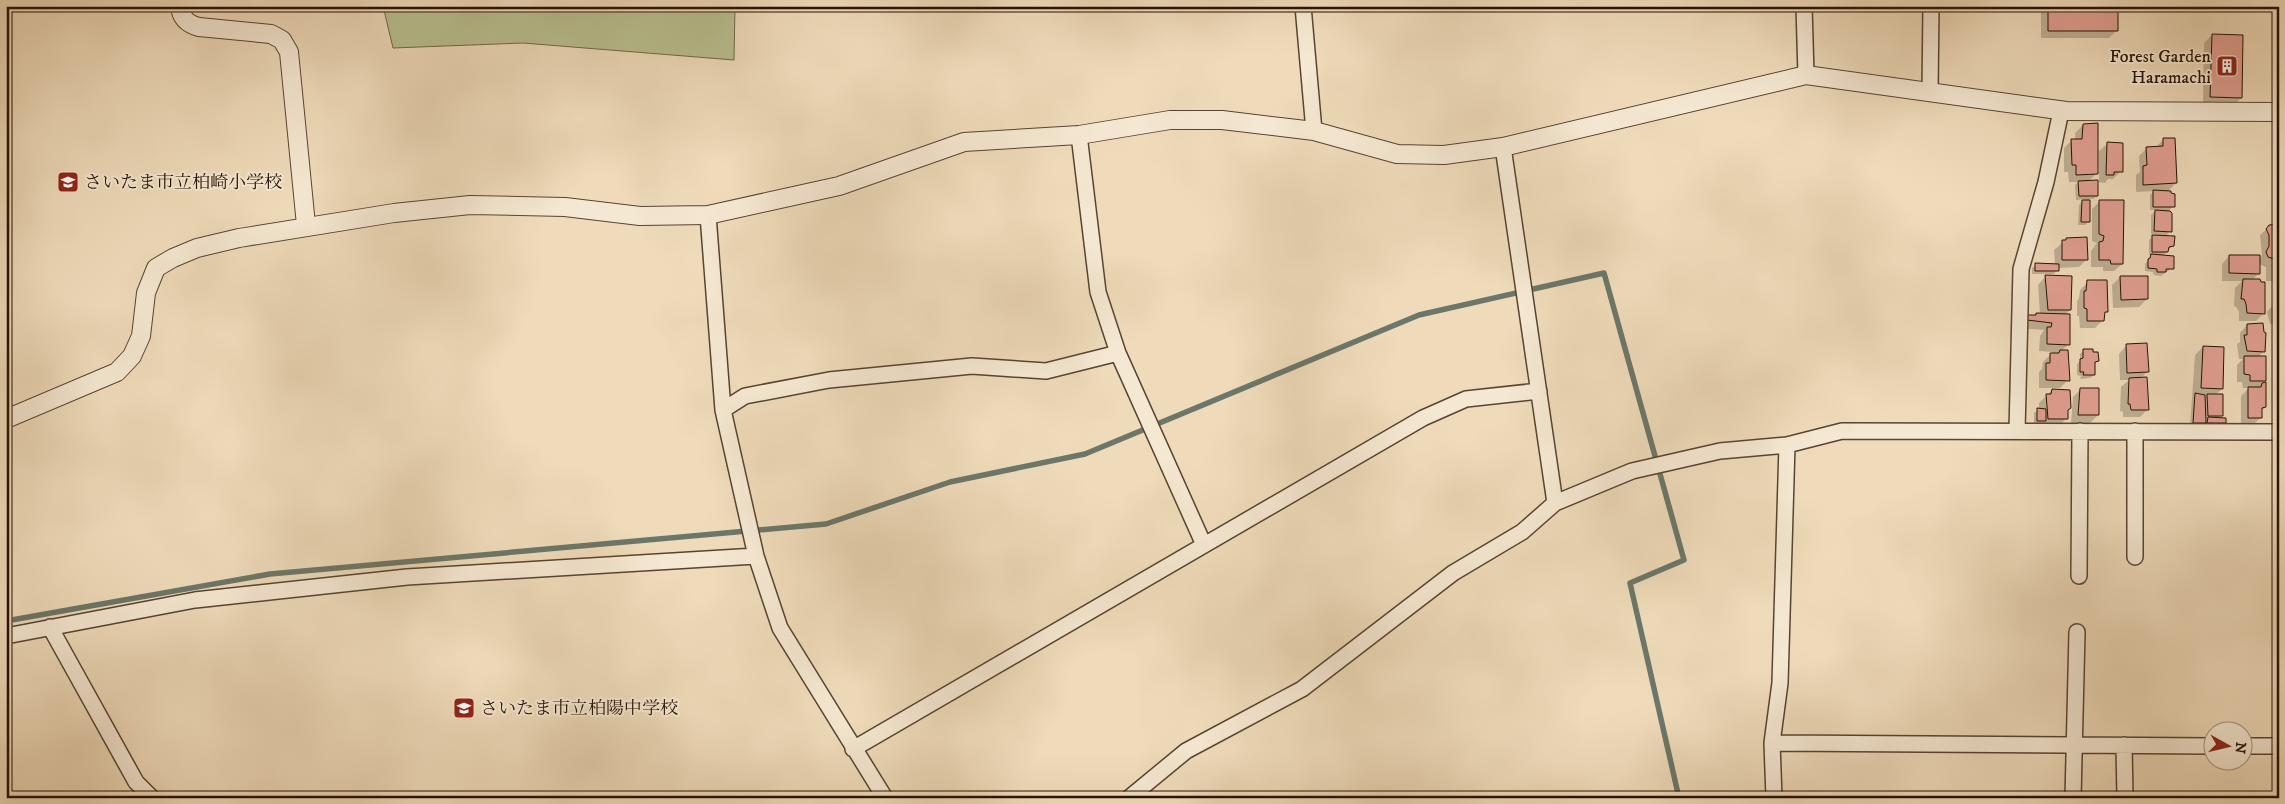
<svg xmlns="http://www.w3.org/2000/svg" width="2285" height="804" font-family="'IM FELL DW Pica','Noto Serif JP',serif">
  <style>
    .green { fill: #b9c090; stroke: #706849 }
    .shadow { fill: #0003 }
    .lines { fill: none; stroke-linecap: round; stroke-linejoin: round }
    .stream { stroke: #6c776a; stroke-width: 5.5 }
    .building { fill: #e19f91; stroke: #261102 }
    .minor-casing { stroke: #584430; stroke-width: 18 }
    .tertiary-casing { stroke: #584430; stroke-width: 20 }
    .minor { stroke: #f5e8d2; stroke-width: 15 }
    .tertiary { stroke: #f5e8d2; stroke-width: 18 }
    .labels { text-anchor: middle; stroke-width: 4; stroke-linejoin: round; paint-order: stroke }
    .poi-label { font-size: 18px; fill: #261102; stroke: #f5e8d2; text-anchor: start }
  </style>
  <rect width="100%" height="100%" fill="#efdbba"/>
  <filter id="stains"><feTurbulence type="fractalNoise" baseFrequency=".004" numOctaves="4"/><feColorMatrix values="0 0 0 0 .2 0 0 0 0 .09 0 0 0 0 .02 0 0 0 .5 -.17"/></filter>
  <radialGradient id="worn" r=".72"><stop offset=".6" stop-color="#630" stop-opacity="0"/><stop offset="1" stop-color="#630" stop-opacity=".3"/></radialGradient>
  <path class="green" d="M383 6H735L734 60 523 43 393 48Z"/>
  <path class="shadow" d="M2043 6H2117V30L2109 38H2041V8Z
    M2212 35 2241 98 2233 106 2203 105 2204 43Z
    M2083 125 2096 174 2088 182H2099V151L2107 144 2121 171 2113 179H2108L2105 183 2097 182V196L2093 199H2089L2088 222 2085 225H2078L2079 205 2085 199 2076 200 2075 185 2079 182H2069L2068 172H2064V148L2072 140H2075V133Z
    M2164 139 2176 183 2167 192 2173 206 2169 211 2170 231 2165 237 2173 245 2162 257 2172 268 2161 276 2154 275 2153 272 2145 271V264L2152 255H2149V240L2155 234H2151V215L2156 210H2150V195L2154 191 2136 192V175L2140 172 2139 156 2147 148 2156 147Z
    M2100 201 2122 264 2114 271H2103V267H2091V251L2097 243 2092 241V209Z
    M2279 226V281H2266V267L2259 264V273L2252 280 2264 313 2256 321H2239V312L2236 307 2234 306 2235 288 2242 281H2222V264L2229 256 2259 261 2262 255 2260 235 2268 228Z
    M2067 239 2087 259 2079 267 2058 268 2054 274H2032V268L2036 265H2055L2054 250Z
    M2045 277 2070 310 2065 315 2069 344 2060 352 2068 380 2060 388H2039V372L2042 369 2043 362 2053 352 2039 351 2040 336 2044 330 2020 328V324L2040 314 2038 285Z
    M2120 277 2147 299 2139 307 2113 308 2112 285Z
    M2088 282 2106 311 2103 314V320L2095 328H2080L2079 316H2077V301L2079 298 2080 290Z
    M2279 287V324H2270L2267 312 2274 304V292Z
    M2247 325 2264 351 2258 357 2265 380 2261 384H2265V407L2261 411V417L2253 425H2241V396L2249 388H2243L2242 382H2237V365L2243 359H2239L2237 344 2240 342V333Z
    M2126 346 2148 371 2140 379 2148 409 2140 417H2123V412L2120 411 2121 387 2129 380H2120L2119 354Z
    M2203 347 2222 389 2215 395 2222 414 2217 419 2224 422 2221 426H2204V423L2201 426H2190L2195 355Z
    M2279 347V380H2277L2275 351Z
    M2084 350 2097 361 2094 364V375L2090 378 2080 379 2081 376 2077 375V364L2080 361V354Z
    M2081 389 2098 415 2090 423H2071L2073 397Z
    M2052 390 2066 411 2067 418 2059 426H2041L2040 424H2034V413L2039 410V403Z"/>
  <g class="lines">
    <path class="stream" d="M6 621 270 574 826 524 950 482 1085 454 1419 315 1604 273 1684 560 1630 583 1679 798"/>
  </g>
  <path class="building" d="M2048 6H2118V31H2048Z
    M2212 34 2243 35 2242 98 2210 97Z
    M2098 123V174L2076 175V165H2072L2071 139H2082L2083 124Z
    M2163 138H2175L2177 183 2143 185V166L2147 165 2146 147 2163 146Z
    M2107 142 2123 143V172H2114V175H2106Z
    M2098 180V196H2079L2078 181Z
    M2153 190 2171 191V193L2175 194V207H2153Z
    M2082 200H2090V222H2081Z
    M2099 200H2124L2123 264H2111L2110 260H2099V242L2103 241 2104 236 2099 234Z
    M2155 210 2170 211 2172 213V232L2154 231Z
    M2279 224V274H2274V259L2268 257 2266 252 2269 246V235L2266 229 2269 225Z
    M2152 235 2175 236 2174 246 2169 247 2168 252H2152Z
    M2087 237 2088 260H2062V240H2066V238Z
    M2151 254 2174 256V269H2166V272H2157V269L2148 268V259L2150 258Z
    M2229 255H2260V274L2229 273Z
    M2035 263 2059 264V271H2035Z
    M2045 275 2072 276 2071 310H2048Z
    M2120 276H2148V299L2121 300Z
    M2243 279H2260L2261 282H2265V314L2247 313 2246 304 2244 299H2241Z
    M2087 280H2107L2108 312H2105L2104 321H2087V309L2084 308V291H2086Z
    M2277 299H2279V317L2274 303Z
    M2036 313 2070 314V345L2047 344V327H2051L2052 323 2027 320V315H2036Z
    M2263 323 2264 332 2266 333 2265 352 2247 351 2244 335H2247V324Z
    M2147 343 2149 372 2127 373 2126 344Z
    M2203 346 2224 347 2223 389 2201 388Z
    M2083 349H2093V352H2098L2099 361 2095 362V375H2083L2084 372H2080V359L2083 358Z
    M2060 350H2068L2070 381 2046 380V363H2050V353H2059Z
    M2244 356H2266V381H2250V375L2244 374Z
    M2147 377 2149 410H2131L2130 404H2128L2129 378Z
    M2266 382V407L2262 408V418H2248V387H2261L2262 383Z
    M2080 388H2099V415H2078Z
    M2052 389 2070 390 2071 408 2068 410V419H2048L2046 394H2051Z
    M2195 393 2205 395 2206 423H2193Z
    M2207 394H2223V416H2208Z
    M2037 408 2046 409V421H2037Z
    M2208 417 2226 418V423H2207Z"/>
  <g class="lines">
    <g class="minor-casing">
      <path id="minor" d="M1303 6 1314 131
        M1804 6 1806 75
        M1930 91 1931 6
        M1079 135 1098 292 1118 353 1204 545
        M1503 147 1555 503
        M708 215 723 410 756 556 780 628 885 798
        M723 410 745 396 829 380 972 366 1046 371 1118 353
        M2017 431 2021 269 2046 182 2061 111
        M2135 431V557
        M2079 576 2080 431
        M50 627 136 782 152 798
        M6 636 195 600 407 577 756 556
        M1772 743 2212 746
        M2124 745 2125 798
        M2242 746H2279
        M853 749 1423 418 1466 399 1539 391
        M1129 798 1186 751 1302 689 1453 573 1522 532 1555 503 1632 471 1720 451 1787 445 1842 431 2279 432
        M1774 798 1772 743 1780 683 1787 445
        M2073 798 2077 632"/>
    </g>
    <g class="tertiary-casing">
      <path id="tertiary" d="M180 6C181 19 188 24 199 27L271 34 282 40 289 52 306 225
        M6 419 117 372 132 356 141 336 146 293 156 268 173 258 197 248 239 238 394 213 470 205 565 207 640 216 708 215 839 186 964 142 1079 135 1170 120H1222L1314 131 1397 154 1444 155 1503 147 1806 75 2066 111 2279 112"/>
    </g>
    <use href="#minor" class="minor"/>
    <use href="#tertiary" class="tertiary"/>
  </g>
  <defs>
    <g id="building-square" transform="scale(1.125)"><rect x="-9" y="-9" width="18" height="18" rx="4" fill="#8f2418" stroke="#f5e8d2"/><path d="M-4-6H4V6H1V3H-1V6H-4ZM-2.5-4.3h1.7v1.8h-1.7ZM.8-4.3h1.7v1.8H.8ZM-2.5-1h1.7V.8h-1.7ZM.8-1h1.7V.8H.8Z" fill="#fff"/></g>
    <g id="school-square" transform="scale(1.125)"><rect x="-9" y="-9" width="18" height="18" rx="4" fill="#8f2418" stroke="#f5e8d2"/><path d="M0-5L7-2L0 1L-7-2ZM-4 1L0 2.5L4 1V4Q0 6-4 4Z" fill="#fff"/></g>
  </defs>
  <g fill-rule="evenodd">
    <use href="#building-square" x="2227" y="66"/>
    <use href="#school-square" x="68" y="182"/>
    <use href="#school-square" x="464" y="708"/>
  </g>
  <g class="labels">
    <g class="poi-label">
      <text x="2211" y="62" text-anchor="end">Forest Garden<tspan x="2211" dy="21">Haramachi</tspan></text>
      <text x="84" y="188">さいたま市立柏崎小学校</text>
      <text x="480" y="714">さいたま市立柏陽中学校</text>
    </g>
  </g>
  <rect width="2285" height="804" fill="none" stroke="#efdbba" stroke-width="25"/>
  <rect x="8" y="8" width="2270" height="789" fill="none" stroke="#261102" stroke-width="2.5"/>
  <rect x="12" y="12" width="2260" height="779" fill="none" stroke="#261102"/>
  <g transform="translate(2228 746) rotate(98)"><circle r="24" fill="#f5e8d2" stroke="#a2927f"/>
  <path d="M0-4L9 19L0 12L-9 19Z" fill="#8f2418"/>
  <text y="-8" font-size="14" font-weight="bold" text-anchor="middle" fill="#261102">N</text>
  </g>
  <rect width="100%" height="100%" filter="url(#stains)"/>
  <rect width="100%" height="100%" fill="url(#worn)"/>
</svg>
